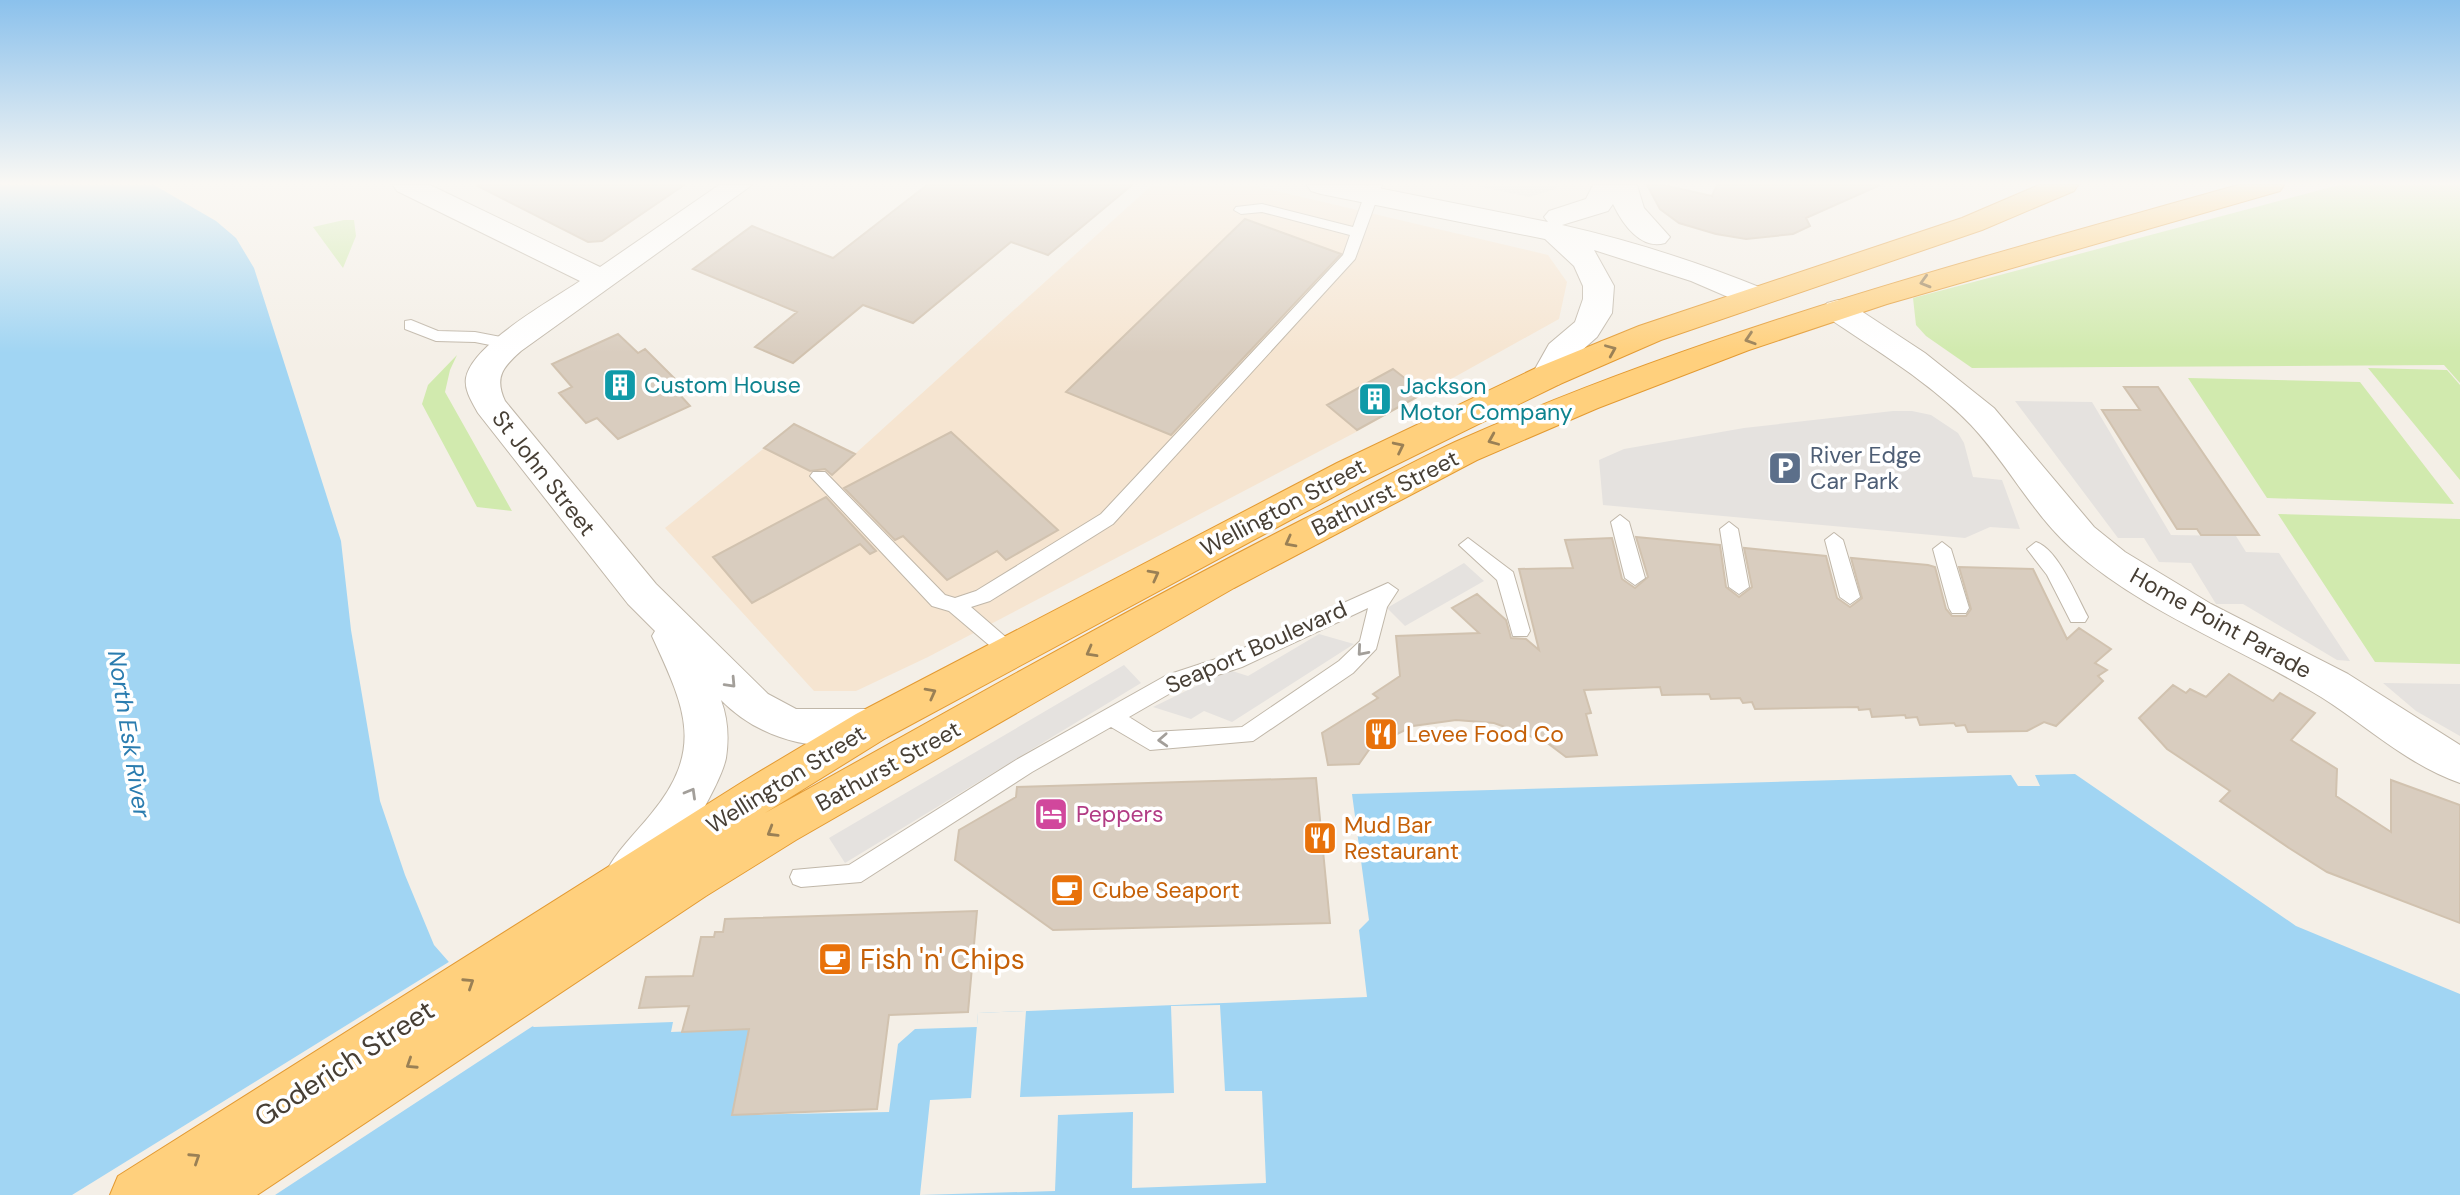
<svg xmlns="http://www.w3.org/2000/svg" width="2460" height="1195" font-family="'DM Sans',sans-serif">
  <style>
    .commercial { fill: #f6e5d1 }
    .green { fill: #d1eaae }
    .parking { fill: #e5e2df }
    .water { fill: #a1d5f3 }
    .pier { fill: #f4efe7 }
    .building { fill: #d9cdbf; stroke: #d1c2af; stroke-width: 2 }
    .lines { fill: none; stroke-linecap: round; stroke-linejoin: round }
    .service-casing { stroke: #c0b7a9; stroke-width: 2 }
    .minor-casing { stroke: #c0b7a9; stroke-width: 2 }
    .trunk-casing { stroke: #e39a32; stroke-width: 2 }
    .service { fill: #fff; fill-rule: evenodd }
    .minor { fill: #fff; fill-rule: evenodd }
    .trunk { fill: #ffd07d; fill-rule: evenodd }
    .oneway { stroke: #9a8055 }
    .oneway2 { stroke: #a39f9a }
    .labels { text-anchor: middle; stroke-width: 7; stroke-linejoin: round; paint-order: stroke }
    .culture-label { font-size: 23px; fill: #0d838f; stroke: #fff; text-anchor: start }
    .service-label { font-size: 23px; fill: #4e5e75; stroke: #fff; text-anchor: start }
    .street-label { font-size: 23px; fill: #473f35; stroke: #fff }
    .food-label { font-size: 23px; fill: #c56008; stroke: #fff; text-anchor: start }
    .hotel-label { font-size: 23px; fill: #b23c85; stroke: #fff; text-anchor: start }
    .water-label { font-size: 24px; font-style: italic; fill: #2a7caf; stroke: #fff }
    .near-food-label { font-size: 28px; fill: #c56008; stroke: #fff; text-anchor: start }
    .near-street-label { font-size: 28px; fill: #473f35; stroke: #fff }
  </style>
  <rect width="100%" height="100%" fill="#f4efe7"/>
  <path class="commercial" d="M1152 185H1251L1548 255 1567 282 1559 319 1356 432 928 657 856 691H814L665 528 794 424 856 453Z"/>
  <path class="green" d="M2339 185H2460V383L2444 365 1972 368 1926 336 1916 325 1913 298Z
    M344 220H354L356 236 343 268 313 227Z
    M457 355 450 370 445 392 512 511 477 507 422 404 428 385Z
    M2368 368 2447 370 2460 385V480Z
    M2188 378 2360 382 2454 504 2267 498Z
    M2278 514 2460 519V664L2375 662Z"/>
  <path class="parking" d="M1472 185H1558L1557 189 1529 197Z
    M2015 401 2092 402 2171 535 2236 536 2246 552 2279 553 2350 661 2337 660 2243 604H2216L2191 563 2159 562 2144 538H2118Z
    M1893 411H1912L1931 415 1958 433 1964 443 1973 477 2002 480 2020 529 1990 527 1965 538 1603 505 1599 460 1624 449 1744 428Z
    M1464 563 1484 581 1405 626 1387 608Z
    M1319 634 1354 644 1232 722 1204 711 1191 719 1153 707 1229 670 1248 676Z
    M1124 665 1141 683 845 863 829 838Z
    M2383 683 2460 684V736L2416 711Z"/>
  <path class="water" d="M0 185H154L216 221 236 238 254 268 341 541 351 630 380 801 405 875 434 945 484 1002 534 1027 673 1022 671 1032 749 1029 733 1115 889 1112 898 1044 915 1029 977 1027 978 1013 1367 997 1359 930 1369 920 1352 794 2011 775 2018 786H2040L2035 775 2075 774 2296 926 2460 994V1195H0Z"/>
  <path class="pier" d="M452 960 486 999 536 1024 275 1195H72Z
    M1220 1005 1225 1091H1262L1266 1183 1132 1188 1133 1112 1058 1115 1055 1191 920 1195 930 1100 971 1098 978 1013 1026 1011 1020 1097 1174 1093 1171 1006Z"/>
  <path class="building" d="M476 185H684L602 241 588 242Z
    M927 185H1132L1048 255 1011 242 913 323 863 305 793 363 755 347 797 312 693 269 752 226 833 258Z
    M1647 185H1663L1712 196 1717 185H1880L1806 218 1810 226 1793 234 1746 239 1716 234 1679 223 1660 209Z
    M1245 219 1341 254 1171 435 1066 392Z
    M618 334 638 353 645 349 675 379 668 382 690 406 618 439 597 418 586 423 559 393 572 387 552 364Z
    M1393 369 1424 393 1357 430 1327 405Z
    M2124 387H2158L2259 535H2201L2197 529H2177L2102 410H2140Z
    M794 424 855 454 832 475 825 469 810 471 764 448Z
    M951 432 1058 530 1006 560 997 551 947 580 903 536 895 540 844 488Z
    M826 497 876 551 870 554 860 544 752 603 713 557Z
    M1636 537 1720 545 1726 587 1739 597 1752 587 1744 548 1826 556 1837 598 1850 607 1862 598 1851 558 1928 565 1935 567 1946 609 1952 616H1966L1971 609 1959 567 2033 569 2067 639 2079 628 2111 649 2095 663 2107 670 2098 676 2103 681 2056 726 2044 722 2027 731 1968 732 1965 725 1956 726 1954 723 1920 725 1917 717 1906 718 1905 715 1872 717 1870 709 1859 710 1858 707 1755 709 1752 702 1743 703 1740 698 1711 699 1709 694 1662 695 1660 687 1584 690 1591 713 1586 714 1597 755 1566 757 1546 742 1494 723 1456 720 1413 726 1371 747 1359 764 1328 765 1322 733 1378 698 1373 694 1400 676 1396 636 1479 633 1452 608 1477 594 1506 620 1511 638 1526 639 1539 650 1519 569 1573 568 1565 540 1612 538 1622 579 1635 588 1648 577Z
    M2229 674 2273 701 2280 693 2315 713 2291 740 2337 769 2336 796 2391 832V780L2460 805V923L2327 872 2289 848 2220 801 2230 791 2167 749 2139 718 2173 685 2186 693 2190 689 2206 697Z
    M1316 778 1330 923 1053 930 955 860 959 830 1016 797 1017 787Z
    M977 911 968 1012 889 1015 877 1109 732 1115 749 1029 682 1032 689 1006 639 1008 646 977 693 976 701 937H714L715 932H723L725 919Z"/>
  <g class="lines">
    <g class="service-casing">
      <path id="service" d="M1368 185H1382L1355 259 1113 524 990 601 971 607 1016 646 1019 651 1016 656H1002L949 611 932 606 810 476 813 472H825L945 595 955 598 976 591 1101 514 1343 255 1350 235 1262 212 1241 214 1234 210 1236 207 1262 204 1353 227Z
        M411 320 438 331 475 332 516 340 518 344 510 349 475 342 436 341 405 329V321Z
        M1620 515 1629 522 1645 578 1635 585 1625 578 1611 522Z
        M1729 522 1738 529 1749 587 1739 594 1729 587 1720 529Z
        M1834 533 1843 540 1860 597 1850 604 1840 597 1825 540Z
        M1468 538 1513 572 1530 631 1527 636H1513L1497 580 1459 545Z
        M1942 542 1951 549 1969 608 1966 613H1952L1949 608 1933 549Z
        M2036 542C2058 549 2077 597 2088 617L2085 622H2071L2047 575 2027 549Z
        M1388 583 1398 590 1387 607 1376 649 1353 673 1253 741 1150 750 1111 727 1032 772 861 882 801 887 793 884 790 877 793 870 849 865 1016 760 1167 675 1228 655ZM1368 608 1360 641 1339 661 1242 727 1153 732 1129 717 1181 687 1242 667Z"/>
    </g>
    <g class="minor-casing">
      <path id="minor" d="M393 185H430L600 267 719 185H752L521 351C503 367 494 377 505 401L656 584 768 694 796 709H871L886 714 892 726 886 738C829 757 763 743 721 700 728 719 729 738 726 758 720 788 668 873 643 889 639 891 633 892 628 894L612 888 605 874C616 851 635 834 651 814 706 748 684 706 652 636L655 631 628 604 478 413C472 402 464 390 466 378 472 344 552 300 580 281L397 191Z
        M1307 185H1363L1548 222 1544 217 1549 211 1586 199 1593 185H1637L1644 208 1670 237 1665 243C1641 250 1623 225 1613 204L1608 211 1562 225C1632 241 1698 262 1764 289L1769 296 1764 303 1753 305 1742 303 1691 281 1594 250 1614 286 1612 313 1597 337 1571 360 1560 384 1548 387 1536 384 1531 376 1549 344 1575 322 1583 299V286L1574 266 1545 239 1321 194 1311 191Z
        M1838 300 1849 303 1925 353 1994 408 2094 527 2125 552 2211 604 2348 674 2460 745V783C2408 765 2367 726 2321 697 2238 646 2145 614 2071 548 2032 513 2007 463 1971 425 1930 382 1875 350 1827 317L1822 310 1827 303Z"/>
    </g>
    <g class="trunk-casing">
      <path id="trunk" d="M2039 185H2078L2074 191 1982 230 1661 340 1560 384 1363 481 886 738 765 813C944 714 1121 612 1304 519 1354 494 1404 466 1455 442 1707 329 1973 260 2238 185H2284L2280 191 1887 304 1749 350 1598 408 1477 460 1234 588 796 840 706 896 257 1195H110L118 1176 744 781 856 714 1337 463 1536 368 1639 326 1962 218Z"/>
    </g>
    <use href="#service" class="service"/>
    <use href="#minor" class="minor"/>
    <use href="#trunk" class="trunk"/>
  </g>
  <defs><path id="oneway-chevron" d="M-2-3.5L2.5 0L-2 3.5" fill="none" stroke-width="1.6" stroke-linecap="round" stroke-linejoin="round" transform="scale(1.75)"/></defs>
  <g class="oneway">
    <use href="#oneway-chevron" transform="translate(1925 282) rotate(164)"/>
    <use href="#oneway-chevron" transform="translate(1750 339) rotate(162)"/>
    <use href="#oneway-chevron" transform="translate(1611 350) rotate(-23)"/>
    <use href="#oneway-chevron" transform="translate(1493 440) rotate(157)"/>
    <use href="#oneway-chevron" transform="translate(1399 447) rotate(-26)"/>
    <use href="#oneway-chevron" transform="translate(1290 542) rotate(152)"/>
    <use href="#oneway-chevron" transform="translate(1154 575) rotate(-28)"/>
    <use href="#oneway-chevron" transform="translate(1091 652) rotate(151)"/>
    <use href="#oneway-chevron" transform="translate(931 693) rotate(-28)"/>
    <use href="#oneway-chevron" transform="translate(772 832) rotate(149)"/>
    <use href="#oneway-chevron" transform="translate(469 983) rotate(-33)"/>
    <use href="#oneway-chevron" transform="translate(411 1064) rotate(147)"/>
    <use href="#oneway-chevron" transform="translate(195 1158) rotate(-33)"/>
  </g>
  <g class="oneway2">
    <use href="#oneway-chevron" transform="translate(1362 651) rotate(131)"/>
    <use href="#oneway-chevron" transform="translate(731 683) rotate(47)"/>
    <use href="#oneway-chevron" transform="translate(1163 740) rotate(177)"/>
    <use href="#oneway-chevron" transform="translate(691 793) rotate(-60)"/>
  </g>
  <linearGradient id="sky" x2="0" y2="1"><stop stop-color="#8bc1ec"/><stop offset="0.52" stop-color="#faf8f4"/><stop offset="1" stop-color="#faf8f4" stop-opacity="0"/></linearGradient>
  <rect width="2460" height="353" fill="url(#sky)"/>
  <defs>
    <g id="building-square" transform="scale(1.75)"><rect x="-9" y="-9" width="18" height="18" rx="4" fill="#0f9aa8" stroke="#fff"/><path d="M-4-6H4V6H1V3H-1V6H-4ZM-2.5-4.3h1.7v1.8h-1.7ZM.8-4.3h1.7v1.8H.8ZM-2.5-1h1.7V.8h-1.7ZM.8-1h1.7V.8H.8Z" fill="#fff"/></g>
    <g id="parking-square" transform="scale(1.75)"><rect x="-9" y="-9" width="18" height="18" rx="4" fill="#5c6f8a" stroke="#fff"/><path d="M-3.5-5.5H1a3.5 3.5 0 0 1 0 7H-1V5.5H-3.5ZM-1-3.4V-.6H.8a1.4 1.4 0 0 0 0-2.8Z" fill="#fff"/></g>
    <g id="restaurant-square" transform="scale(1.75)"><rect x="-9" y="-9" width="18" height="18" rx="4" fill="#e8710a" stroke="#fff"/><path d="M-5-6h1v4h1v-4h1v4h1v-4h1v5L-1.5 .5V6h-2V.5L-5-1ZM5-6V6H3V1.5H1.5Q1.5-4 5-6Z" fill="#fff"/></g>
    <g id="hotel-square" transform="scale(1.75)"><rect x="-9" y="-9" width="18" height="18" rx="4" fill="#d1479c" stroke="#fff"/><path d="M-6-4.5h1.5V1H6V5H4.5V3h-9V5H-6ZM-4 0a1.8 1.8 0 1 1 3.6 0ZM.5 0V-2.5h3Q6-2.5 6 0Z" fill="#fff"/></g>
    <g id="cafe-square" transform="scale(1.75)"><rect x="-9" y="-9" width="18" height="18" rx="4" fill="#e8710a" stroke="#fff"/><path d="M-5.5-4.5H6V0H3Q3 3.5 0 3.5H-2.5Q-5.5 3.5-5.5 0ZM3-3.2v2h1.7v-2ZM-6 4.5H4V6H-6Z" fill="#fff"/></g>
  </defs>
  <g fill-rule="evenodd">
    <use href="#building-square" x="620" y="385"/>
    <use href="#building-square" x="1375" y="399"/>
    <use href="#parking-square" x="1785" y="468"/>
    <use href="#restaurant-square" x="1381" y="734"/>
    <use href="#hotel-square" x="1051" y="814"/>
    <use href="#restaurant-square" x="1320" y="838"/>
    <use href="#cafe-square" x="1067" y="890"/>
    <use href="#cafe-square" x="835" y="959"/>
  </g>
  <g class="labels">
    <g class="culture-label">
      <text x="644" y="393">Custom House</text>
      <text x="1400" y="394">Jackson<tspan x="1400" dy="26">Motor Company</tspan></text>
    </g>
    <g class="service-label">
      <text x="1810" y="463">River Edge<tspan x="1810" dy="26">Car Park</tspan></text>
    </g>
    <g class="street-label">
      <text transform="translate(544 473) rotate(52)" y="8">St John Street</text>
      <text transform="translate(1385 493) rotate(-27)" y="8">Bathurst Street</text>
      <text transform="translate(1283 507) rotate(-28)" y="8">Wellington Street</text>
      <text transform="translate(2221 623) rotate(29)" y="8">Home Point Parade</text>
      <text transform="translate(1256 647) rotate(-24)" y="8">Seaport Boulevard</text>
      <text transform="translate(888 766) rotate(-29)" y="8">Bathurst Street</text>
      <text transform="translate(786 779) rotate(-32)" y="8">Wellington Street</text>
    </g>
    <g class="food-label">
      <text x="1406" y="742">Levee Food Co</text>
      <text x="1344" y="833">Mud Bar<tspan x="1344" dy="26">Restaurant</tspan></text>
      <text x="1092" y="898">Cube Seaport</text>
    </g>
    <g class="hotel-label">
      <text x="1076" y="822">Peppers</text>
    </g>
    <g class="water-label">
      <text transform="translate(129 734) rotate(81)" y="8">North Esk River</text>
    </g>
    <g class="near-food-label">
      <text x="860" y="969">Fish 'n' Chips</text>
    </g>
    <g class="near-street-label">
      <text transform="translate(344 1063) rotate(-33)" y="10">Goderich Street</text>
    </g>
  </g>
</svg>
